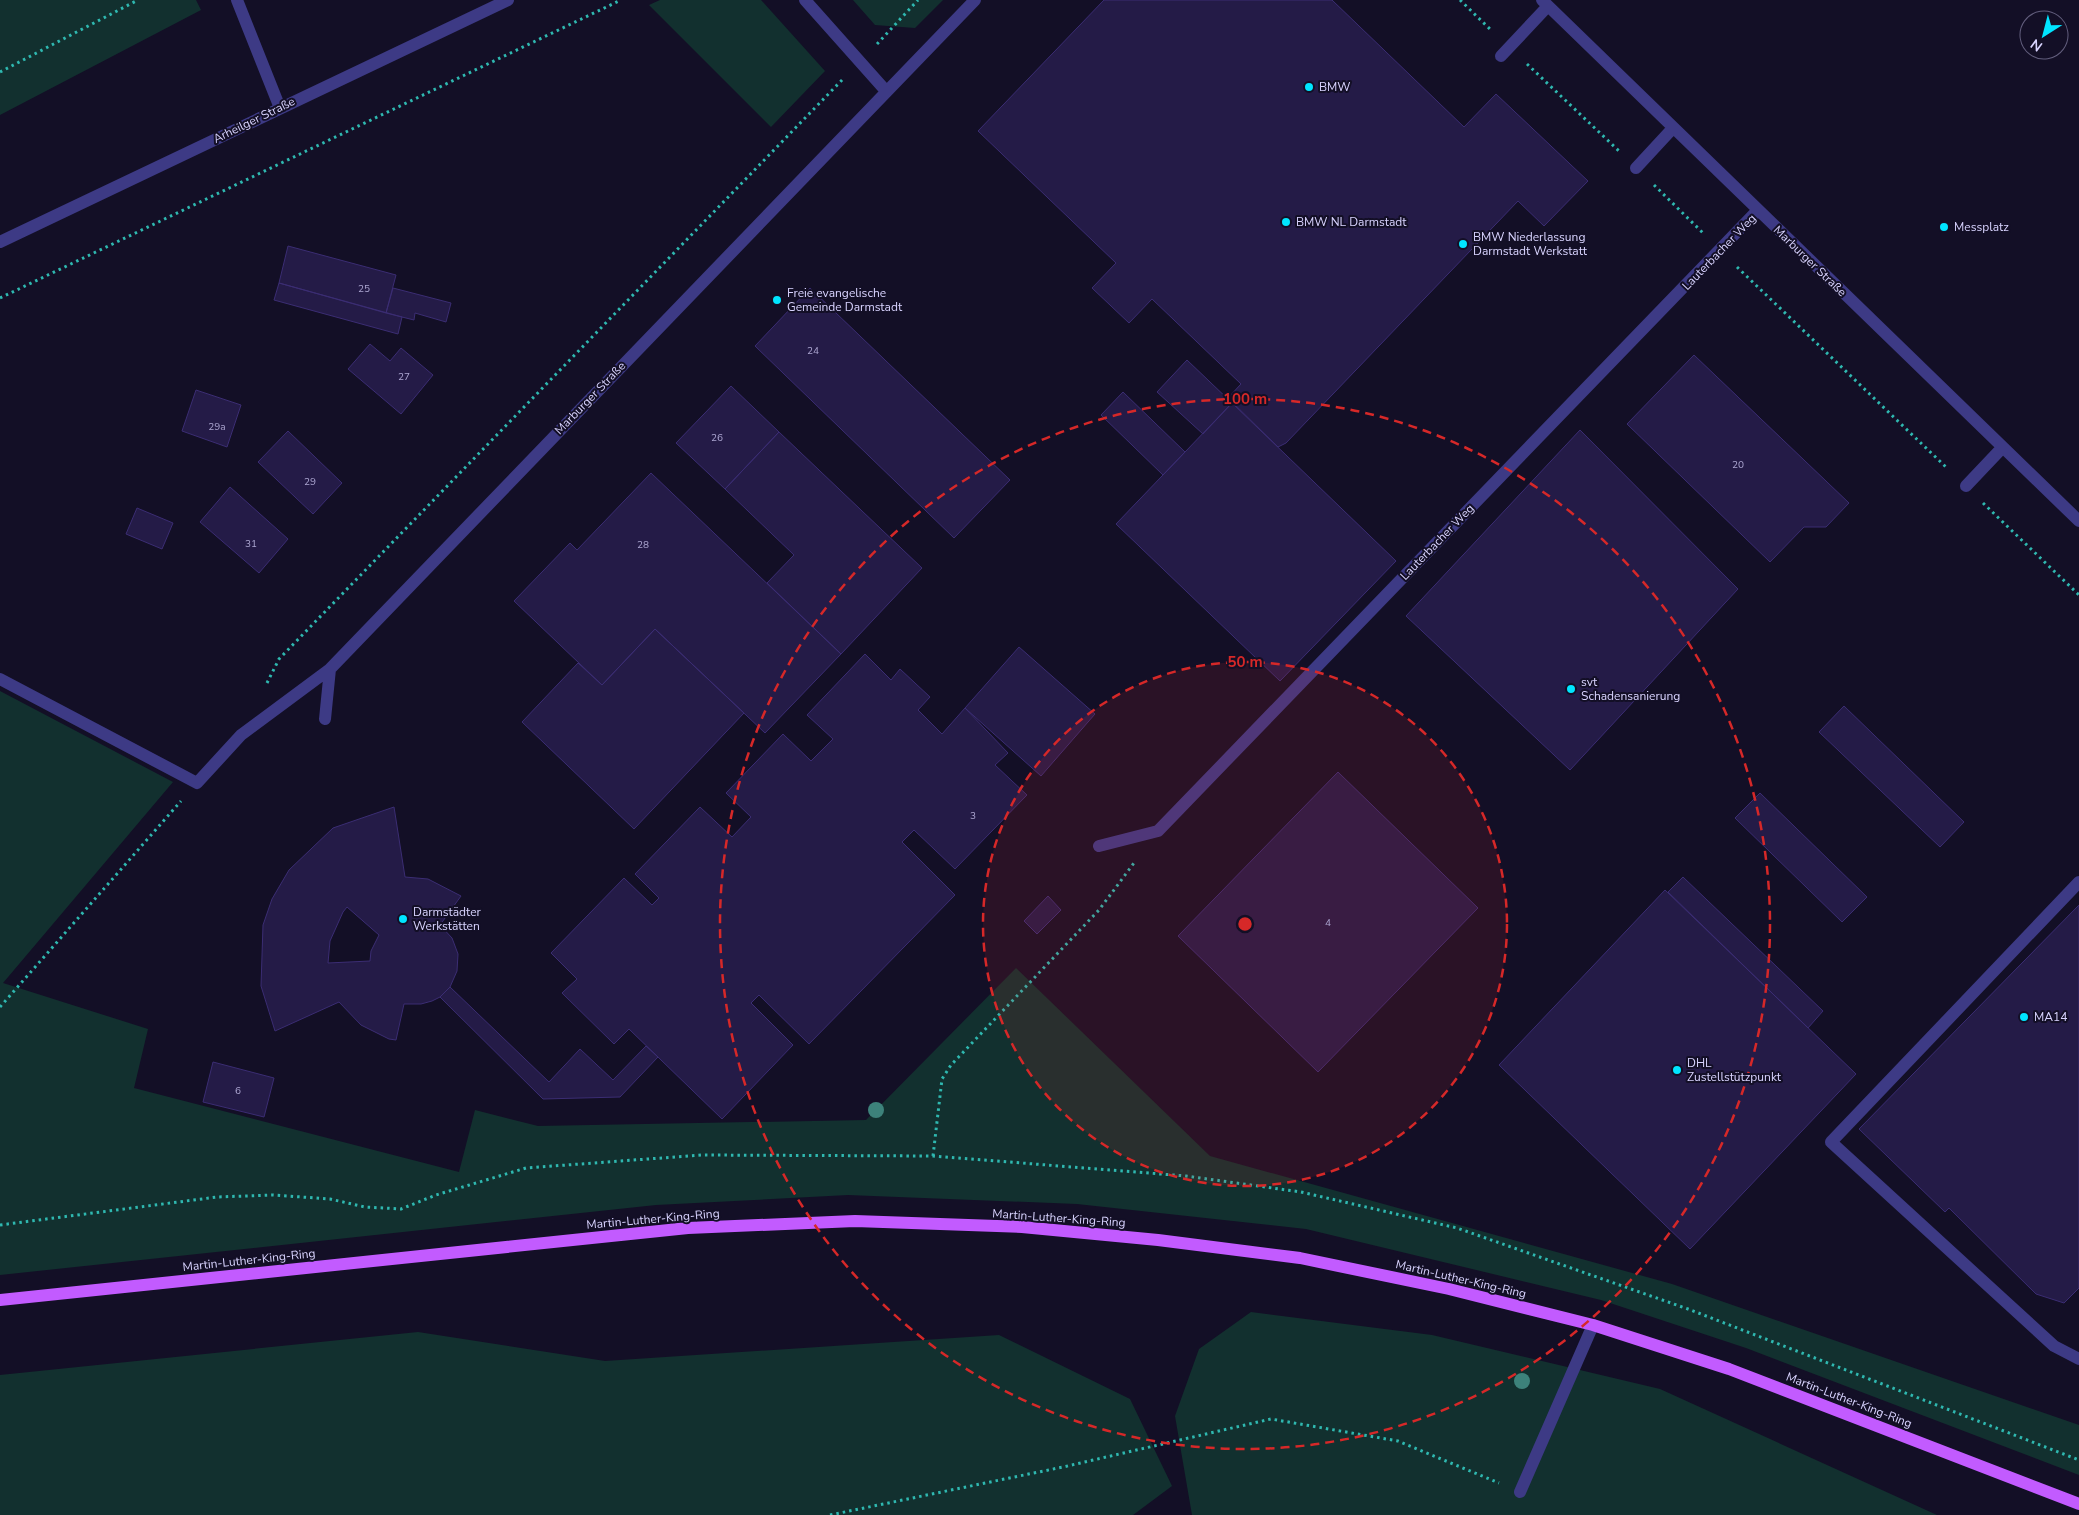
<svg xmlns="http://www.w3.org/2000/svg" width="2079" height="1515" font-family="'Nunito Sans',sans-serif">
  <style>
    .green { fill: #12302f }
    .building { fill: #241b47; stroke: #3b2d73; fill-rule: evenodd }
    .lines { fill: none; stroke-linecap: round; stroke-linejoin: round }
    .path { stroke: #2fb8b0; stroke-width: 3; stroke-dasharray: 2.5 4; stroke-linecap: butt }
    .minor { stroke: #3d3a85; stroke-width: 12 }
    .major { stroke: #c25bff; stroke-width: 12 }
    .tree { fill: #3d827b }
    .ring { fill: none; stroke: #d62828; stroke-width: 2.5; stroke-dasharray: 9 6 }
    .poi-dot { fill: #00e5ff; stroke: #130f26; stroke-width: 2 }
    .labels { text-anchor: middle; stroke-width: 4; stroke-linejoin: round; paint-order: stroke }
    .number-label { font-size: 10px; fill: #aca6d1 }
    .poi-label { font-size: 12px; fill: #d9d4ff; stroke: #130f26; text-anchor: start }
    .street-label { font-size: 12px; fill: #d9d4ff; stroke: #130f26 }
    .centre { fill: #d62828; stroke: #130f26; stroke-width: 2.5 }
    .ring-label { font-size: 15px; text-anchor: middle; font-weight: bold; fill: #d62828; stroke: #130f26; stroke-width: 4; stroke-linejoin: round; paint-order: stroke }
  </style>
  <rect width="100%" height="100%" fill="#130f26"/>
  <path class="green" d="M0 0H196L201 10 0 115Z
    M660 0H761L825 71 771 127 649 5Z
    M853 0H943L915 28 875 25Z
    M0 691 173 782 3 983 148 1029 134 1088 459 1172 475 1110 538 1126 866 1120 1016 968 1210 1156 1672 1284 2079 1425V1475L1746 1348 1601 1300 1306 1229 1077 1204 848 1195 656 1205 0 1275Z
    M1251 1312 1432 1335 1660 1389 1937 1515H1192L1175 1416 1199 1349Z
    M418 1332 605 1361 999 1335 1130 1399 1172 1486 1133 1515H0V1375Z"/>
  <path class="building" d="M1104 0H1332L1464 127 1496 94 1588 181 1544 226 1518 201 1286 443 1278 447 1228 398 1241 384 1152 299 1129 323 1092 288 1116 263 978 131Z
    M288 246 396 275 386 313 279 283Z
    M279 283 402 317 398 334 274 300Z
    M393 288 451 303 446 322 415 313 414 320 386 313Z
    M810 288 1010 480 954 538 755 346Z
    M370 344 390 361 401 348 433 375 401 414 348 369Z
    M1694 355 1849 503 1826 527H1804L1770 562 1627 424Z
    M1187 360 1232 403 1203 434 1157 392Z
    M731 386 779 432 725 489 676 443Z
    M196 390 241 405 227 447 182 431Z
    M1123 392 1185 452 1163 475 1101 415Z
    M1232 403 1396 561 1280 681 1116 524Z
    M1580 430 1738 589 1570 770 1406 616Z
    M288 431 342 483 313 514 258 462Z
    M779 432 922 568 841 654 767 583 794 555 725 489Z
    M651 473 841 654 765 733 655 629 602 685 514 601 570 543 577 550Z
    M230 487 288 539 259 573 200 522Z
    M137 508 173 523 162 549 126 534Z
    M655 629 744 713 634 829 522 722 578 663 602 685Z
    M1019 647 1095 714 1041 776 965 708Z
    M865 654 891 680 900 669 930 697 918 710 942 734 965 708 1008 753 995 765 1027 795 955 869 914 830 902 842 955 895 809 1044 759 995 751 1003 793 1045 722 1119 629 1029 614 1044 562 993 577 979 551 953 624 878 652 905 659 898 635 874 700 807 732 837 751 817 726 793 783 734 811 761 833 739 807 715Z
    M1844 706 1964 822 1940 847 1819 732Z
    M1338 772 1478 908 1318 1072 1178 936Z
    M1760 793 1867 897 1842 922 1735 818Z
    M394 807 405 877 428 879 461 896 440 925 452 938 458 954 457 971 450 987 440 997 432 1001 421 1004H404L396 1040 389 1039 361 1025 339 1002 275 1031 261 986 263 925 272 899 289 870 333 828ZM347 907 379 935 371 951 370 961 328 963 330 941 343 912Z
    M1683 877 1823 1011 1808 1028 1668 892Z
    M1665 890 1856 1074 1690 1249 1499 1065Z
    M1048 896 1061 910 1037 934 1024 921Z
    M2079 905V1288L2064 1303 2036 1294 1949 1208 1945 1212 1859 1129Z
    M450 987 549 1082 580 1049 613 1080 646 1046 658 1057 620 1097 543 1099 440 997Z
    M213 1062 274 1078 264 1117 203 1102Z"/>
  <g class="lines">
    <path class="path" d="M1460 0 1492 31
      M877 44 918 0
      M1527 64 1619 151
      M0 72 138 0
      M1654 185 1703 233
      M1737 267 1948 469
      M0 298 621 0
      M1983 503 2079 595
      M267 683 279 659 843 79
      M0 1007 181 801
      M933 1156 942 1079 951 1065 1099 910 1134 863
      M0 1225 217 1197 273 1195 330 1199 365 1207 401 1209 436 1195 526 1168 702 1155 933 1156 1186 1176 1301 1192 1457 1228 1688 1309 2079 1460
      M830 1515 1063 1467 1271 1419 1398 1441 1499 1483"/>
    <path class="minor" d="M237 0 280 108
      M805 0 886 91
      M1542 0 2079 521
      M1501 56 1548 6
      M1636 168 1673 128
      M0 242 508 0
      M1966 486 2002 448
      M0 679 197 783 241 735 330 669
      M325 719 330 669 975 0
      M1099 846 1158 831 1758 210
      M2079 882 1831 1142 2054 1346 2079 1359
      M1520 1492 1593 1325"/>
    <path class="major" d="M0 1300 688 1228 855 1221 1022 1227 1158 1240 1300 1258 1449 1289 1593 1325 1729 1369 2079 1504"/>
  </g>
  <g class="tree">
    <circle cx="876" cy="1110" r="8"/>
    <circle cx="1522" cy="1381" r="8"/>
  </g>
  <circle cx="1245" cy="924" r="262" fill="#d62828" fill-opacity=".12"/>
  <g class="ring">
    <circle cx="1245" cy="924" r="262"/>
    <circle cx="1245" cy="924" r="525"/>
  </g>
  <g class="poi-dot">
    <circle cx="1309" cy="87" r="5"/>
    <circle cx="1286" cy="222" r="5"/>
    <circle cx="1944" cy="227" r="5"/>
    <circle cx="1463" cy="244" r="5"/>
    <circle cx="777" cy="300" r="5"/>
    <circle cx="1571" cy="689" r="5"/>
    <circle cx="403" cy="919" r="5"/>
    <circle cx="2024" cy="1017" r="5"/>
    <circle cx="1677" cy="1070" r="5"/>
  </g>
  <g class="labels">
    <g class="number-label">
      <text x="364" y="292">25</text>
      <text x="813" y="354">24</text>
      <text x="404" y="380">27</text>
      <text x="217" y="430">29a</text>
      <text x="717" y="441">26</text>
      <text x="1738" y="468">20</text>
      <text x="310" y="485">29</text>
      <text x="251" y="547">31</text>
      <text x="643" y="548">28</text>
      <text x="973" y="819">3</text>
      <text x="1328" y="926">4</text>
      <text x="238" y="1094">6</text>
    </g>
    <g class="poi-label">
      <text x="1319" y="91">BMW</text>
      <text x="1296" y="226">BMW NL Darmstadt</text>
      <text x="1954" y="231">Messplatz</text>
      <text x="1473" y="241">BMW Niederlassung<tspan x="1473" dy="14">Darmstadt Werkstatt</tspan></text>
      <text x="787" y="297">Freie evangelische<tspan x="787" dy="14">Gemeinde Darmstadt</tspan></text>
      <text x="1581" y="686">svt<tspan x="1581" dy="14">Schadensanierung</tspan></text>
      <text x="413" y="916">Darmstädter<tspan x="413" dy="14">Werkstätten</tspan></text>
      <text x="2034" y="1021">MA14</text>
      <text x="1687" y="1067">DHL<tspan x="1687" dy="14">Zustellstützpunkt</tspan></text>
    </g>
    <g class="street-label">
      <text transform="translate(254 120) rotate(-26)" y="4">Arheilger Straße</text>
      <text transform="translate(1719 252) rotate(-46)" y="4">Lauterbacher Weg</text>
      <text transform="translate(1810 261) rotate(44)" y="4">Marburger Straße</text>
      <text transform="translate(590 398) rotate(-46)" y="4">Marburger Straße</text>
      <text transform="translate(1437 542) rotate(-46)" y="4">Lauterbacher Weg</text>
      <text transform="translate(1059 1218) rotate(4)" y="4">Martin-Luther-King-Ring</text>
      <text transform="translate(653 1219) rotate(-5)" y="4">Martin-Luther-King-Ring</text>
      <text transform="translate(249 1260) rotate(-6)" y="4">Martin-Luther-King-Ring</text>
      <text transform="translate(1461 1279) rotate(13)" y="4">Martin-Luther-King-Ring</text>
      <text transform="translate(1849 1400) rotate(21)" y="4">Martin-Luther-King-Ring</text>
    </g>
  </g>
  <circle cx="1245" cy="924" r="8" class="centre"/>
  <g class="ring-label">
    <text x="1245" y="404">100 m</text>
    <text x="1245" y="667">50 m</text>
  </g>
  <g transform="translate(2044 35) rotate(216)"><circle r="24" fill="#130f26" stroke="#625e7d"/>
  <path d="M0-4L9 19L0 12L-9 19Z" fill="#00e5ff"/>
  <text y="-8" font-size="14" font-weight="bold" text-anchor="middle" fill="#d9d4ff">N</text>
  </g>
</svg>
